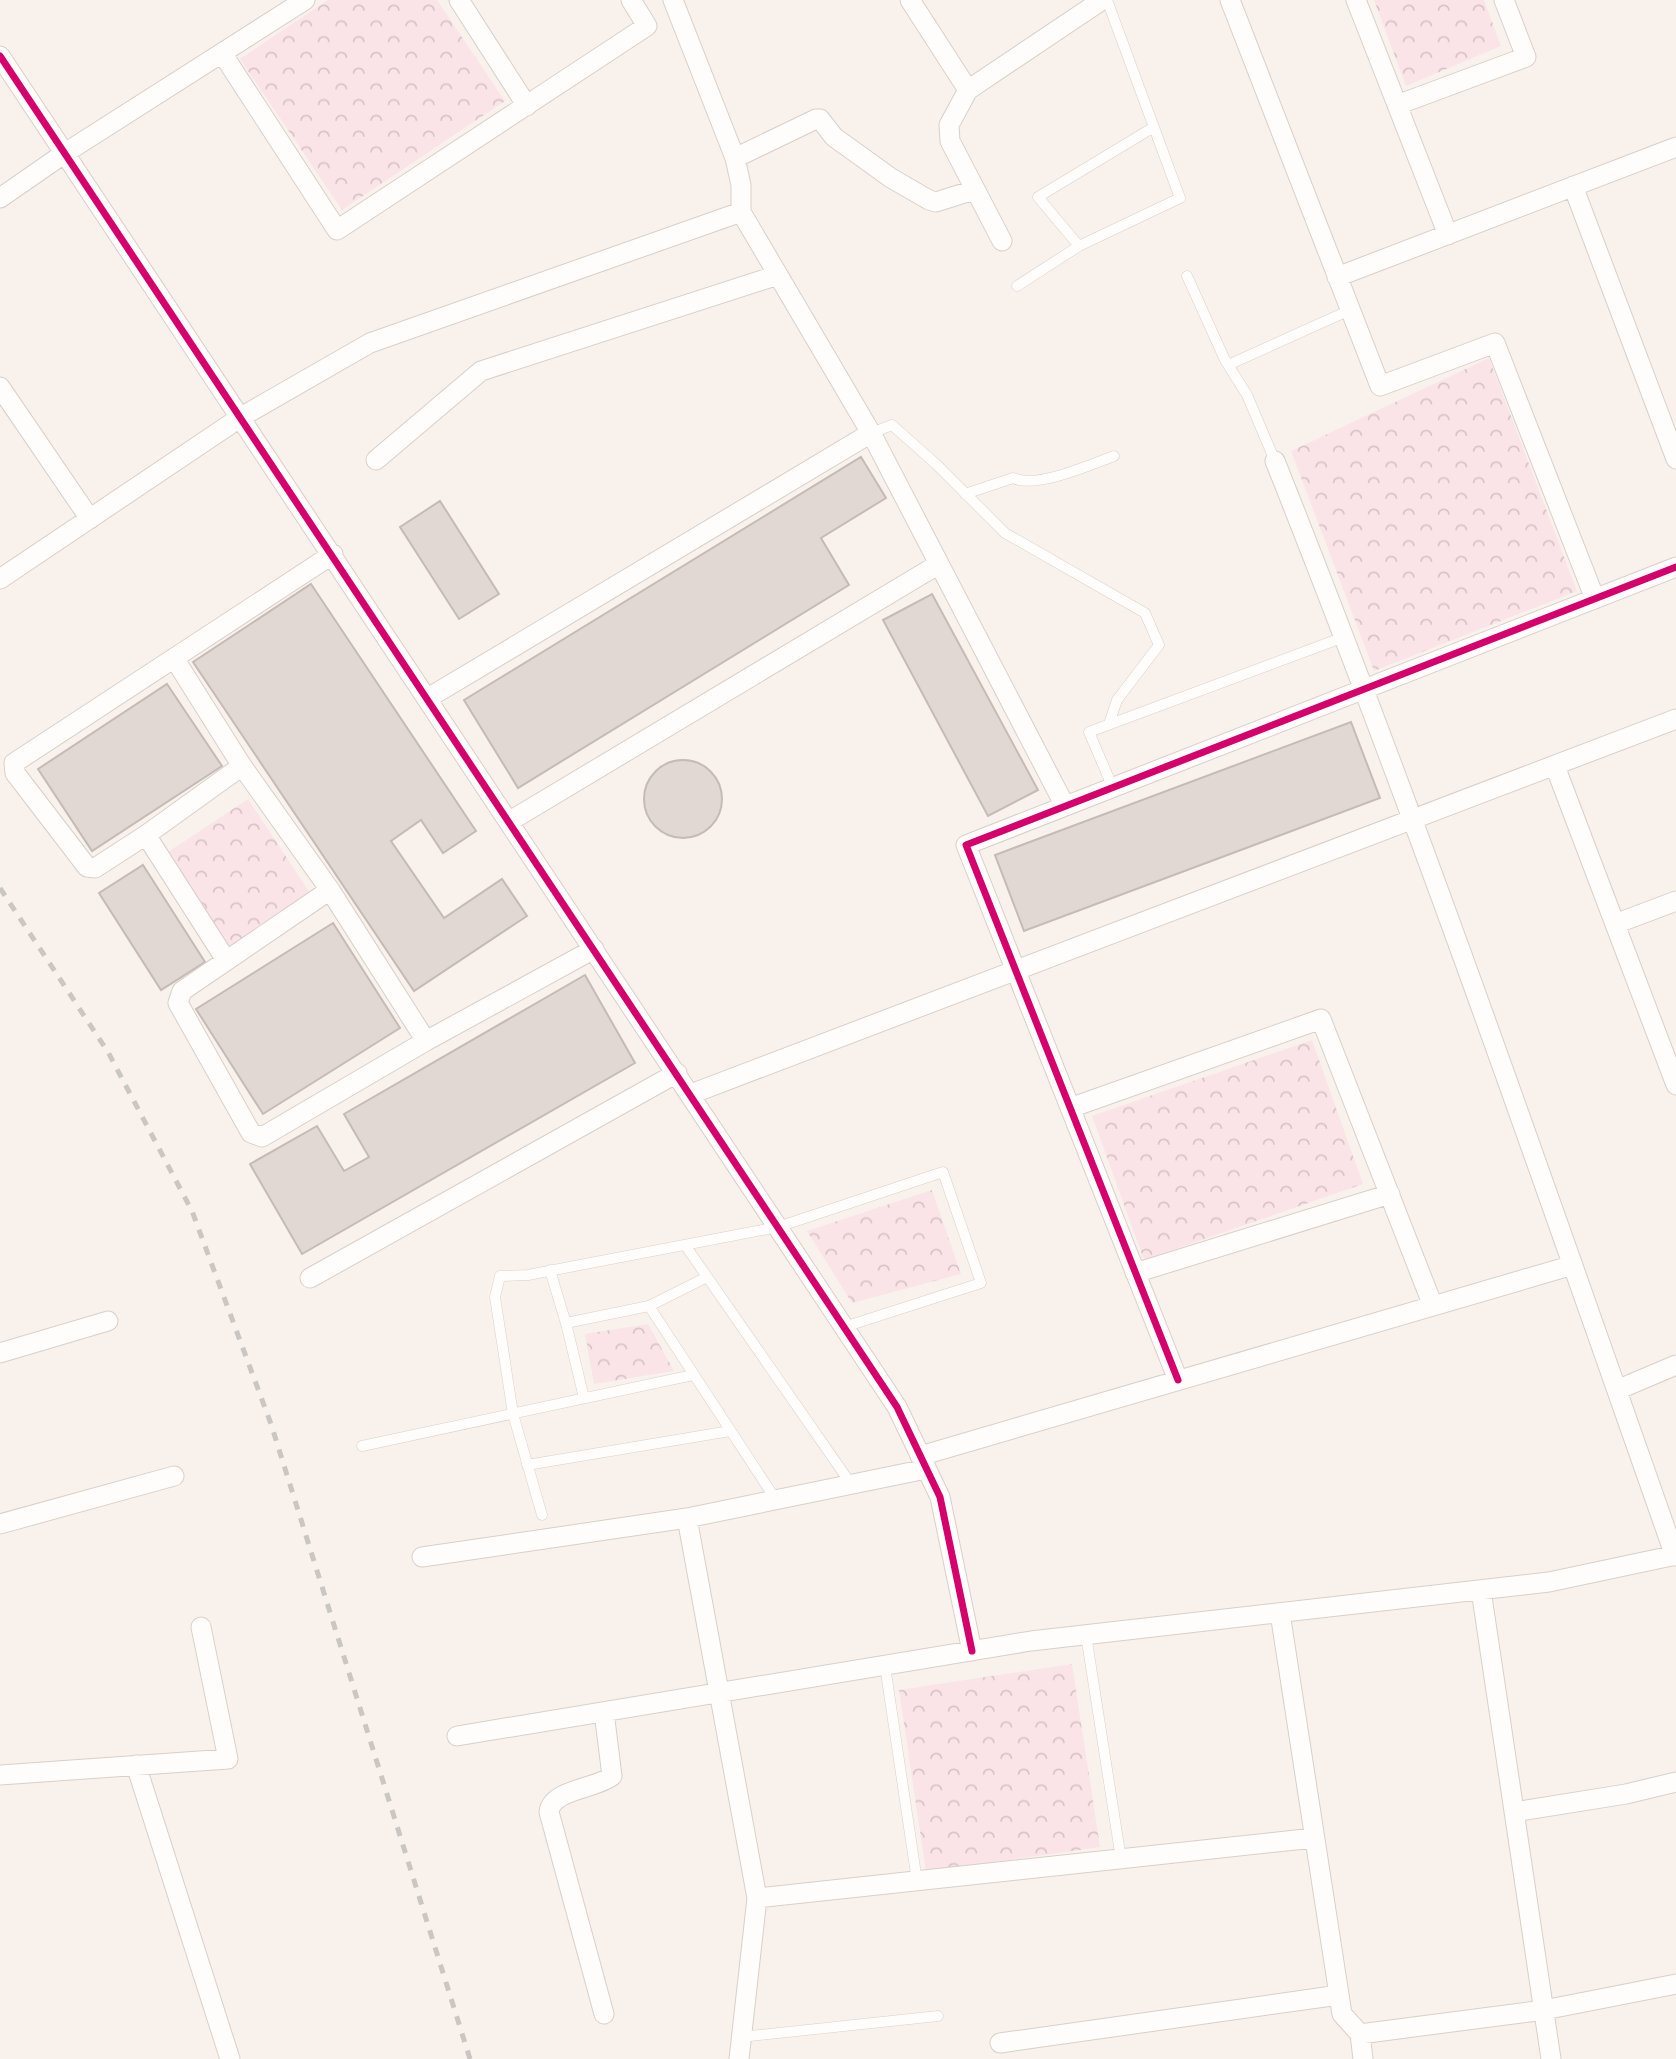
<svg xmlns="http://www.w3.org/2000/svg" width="1676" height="2059" font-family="'PT Sans',sans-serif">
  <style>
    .park { fill: url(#park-crowns) }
    .building { fill: #e1d7d3; stroke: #c5bab7; stroke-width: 2 }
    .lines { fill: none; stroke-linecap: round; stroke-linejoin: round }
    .service-casing { stroke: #d9cfc8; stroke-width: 11 }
    .minor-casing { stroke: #d9cfc8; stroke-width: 21 }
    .service { stroke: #fefdfc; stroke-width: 10 }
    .minor { stroke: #fefdfc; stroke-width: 19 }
    .rail { stroke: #c9c6c4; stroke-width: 5; stroke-dasharray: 9 9; stroke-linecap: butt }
    .cycleway-casing { stroke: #fff; stroke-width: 11 }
    .cycleway { stroke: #d6006c; stroke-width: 7 }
  </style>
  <defs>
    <pattern id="park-crowns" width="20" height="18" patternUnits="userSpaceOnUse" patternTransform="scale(1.75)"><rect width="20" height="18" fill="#fae4e8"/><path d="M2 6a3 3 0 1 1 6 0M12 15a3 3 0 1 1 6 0" fill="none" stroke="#d8c4c7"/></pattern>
  </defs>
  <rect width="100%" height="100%" fill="#f9f2ec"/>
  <path class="park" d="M328 0H437L505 101 342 210 240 59Z
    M1374 0H1484L1501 46 1406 86Z
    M1489 358 1577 591 1374 671 1291 451Z
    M248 799 312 896 229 950 165 854Z
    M1312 1040 1363 1184 1144 1260 1092 1116Z
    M932 1190 961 1274 852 1303 807 1231Z
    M648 1324 674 1371 594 1384 585 1334Z
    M1072 1664 1100 1847 926 1872 899 1690Z"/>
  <path class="building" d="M861 457 886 498 821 538 849 585 518 788 464 700Z
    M440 501 499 594 459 619 400 527Z
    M311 584 476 831 443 853 421 820 391 841 444 918 502 879 527 916 414 991 193 662Z
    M932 594 1038 790 988 816 883 620Z
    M167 684 222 766 92 851 38 769Z
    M1351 722 1380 798 1024 931 995 855Z
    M644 799a39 39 0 1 1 78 0a39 39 0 1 1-78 0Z
    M143 865 205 962 161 990 99 893Z
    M333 923 400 1028 263 1114 196 1009Z
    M585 975 635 1063 302 1254 250 1164 317 1126 344 1171 369 1157 344 1114Z"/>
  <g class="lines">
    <g class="service-casing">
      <path id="service" d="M1079 246 1038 197 1154 127
        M1187 276 1225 360 1247 395 1275 461
        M1017 286 1079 246 1180 198 1107 0
        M1228 365 1350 310
        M871 433 892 425 936 464 1005 533 1145 613 1159 645 1117 700 1109 724
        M965 494 1013 478C1036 489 1090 465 1114 456
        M1113 788 1089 732 1344 637
        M685 1245 851 1484
        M550 1270 567 1327
        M649 1306 776 1500
        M584 1398 566 1323 649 1306 707 1277
        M362 1446 693 1375
        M527 1465 730 1431
        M542 1515 513 1414 495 1297 500 1276 528 1275 778 1227 943 1172 981 1283 844 1327
        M1086 1635 1121 1859
        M885 1666 917 1881
        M741 2037 938 2016"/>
    </g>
    <g class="minor-casing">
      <path id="minor" d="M459 0 527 106
        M673 0 735 158 741 185V212L871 433 1065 806
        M910 0 968 90
        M1230 0 1380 386 1495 343 1595 599
        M1356 0 1448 235
        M222 53 337 230 647 26 631 0
        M0 56 897 1407 940 1497 972 1651
        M1397 105 1526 57 1504 0
        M735 158 816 119H820L834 137 891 178 929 200 936 202 974 190
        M1573 186 1676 459
        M0 198 65 153 305 0
        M1002 241 950 141 949 125 968 90 1102 0
        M1337 277 1676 147
        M0 387 90 519
        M376 460 481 371 778 275
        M1275 461C1419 822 1546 1189 1675 1556
        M0 579 241 417 370 343 741 212
        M174 658 242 766 330 890 426 1041
        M428 698 871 433
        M242 766 146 835 95 868 87 867 15 773 14 763 333 554
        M1555 766 1676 1085
        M510 821 939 564
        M146 835 226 960
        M330 890 182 991 178 1003 251 1133 262 1137 426 1041 594 949
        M1615 924 1676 901
        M691 1094 1676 719
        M1070 1108 1321 1019 1433 1306
        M1135 1273 1390 1194
        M310 1278 677 1073
        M0 1353 108 1321
        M1178 1380 966 845 1676 567
        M1617 1390 1676 1365
        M920 1456 1573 1265
        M687 1518 757 1898 739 2059
        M0 1524 174 1476
        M422 1557 687 1518 926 1469
        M1481 1590 1551 2059
        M1280 1613 1342 2014 1360 2034 1363 2059
        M457 1736 1031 1641 1549 1582 1676 1555
        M136 1765 230 2059
        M0 1775 228 1759 201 1627
        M1514 1812 1626 1794 1676 1782
        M757 1898 1314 1838
        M604 2014 549 1812C552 1789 596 1789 612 1776L604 1712
        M1360 2034 1544 2010 1676 1984
        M1000 2043 1339 1995"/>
    </g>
    <use href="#service" class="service"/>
    <use href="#minor" class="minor"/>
    <path class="rail" d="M0 888 108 1052 192 1211 271 1424 470 2059"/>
    <g class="cycleway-casing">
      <path id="cycleway" d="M0 56 897 1407 940 1497 972 1651
        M1178 1380 966 845 1676 567"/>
    </g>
    <use href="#cycleway" class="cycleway"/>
  </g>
</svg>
